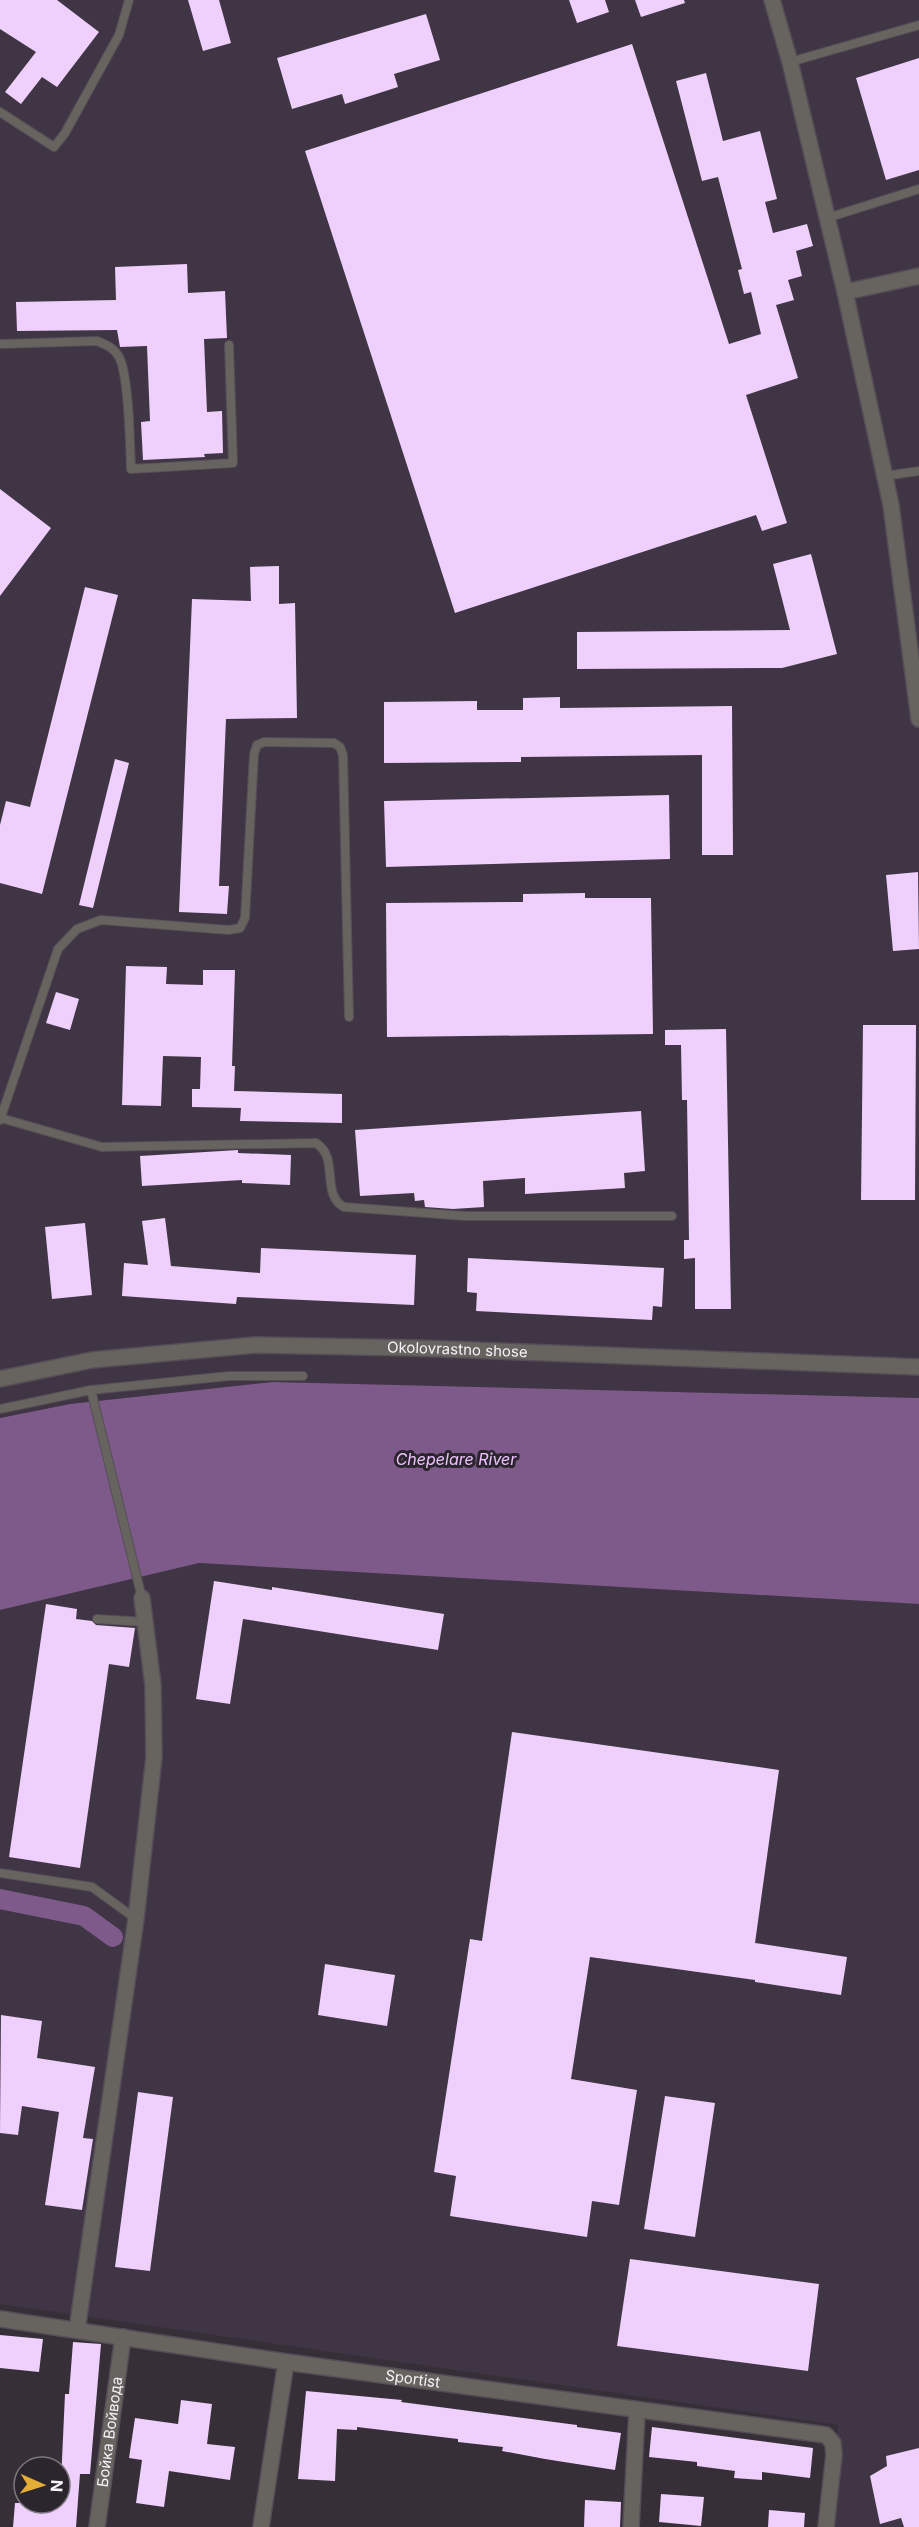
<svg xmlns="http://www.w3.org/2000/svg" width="919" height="2527" font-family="Inter,sans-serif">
<rect width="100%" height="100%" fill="#362f38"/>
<path fill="#403544" d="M0,0H919V1398L273,1382L70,1404L0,1418Z
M199,1563L919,1604V2527H830L838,2425L0,2304V1610Z"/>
<path fill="#7d5a8a" d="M273,1382L919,1398V1604L199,1563L0,1610V1418L70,1404Z"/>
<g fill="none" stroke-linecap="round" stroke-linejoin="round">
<path stroke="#7d5a8a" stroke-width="20" d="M0,1899L84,1916L113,1937"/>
</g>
<path fill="#efcffb" d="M0,0H57L99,32L57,87L42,77L21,104L5,92L36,52L0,29Z
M188,0H219L231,43L203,51Z
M569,0H605L609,12L577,23Z
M635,0H684L685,3L641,17Z
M426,14L440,60L394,74L398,87L345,104L342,94L292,109L277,58Z
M632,44L729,344L761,334L751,292L744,294L738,270L742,269L718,177L702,181L676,81L706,73L723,141L760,131L777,199L765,202L773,233L807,224L813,246L796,251L802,276L788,280L794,300L776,305L798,378L746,395L787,523L762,531L756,515L455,613L305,151Z
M919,58V170L886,180L856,78Z
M187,264L188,293L225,291L227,338L204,339L207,412L222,411L223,453L204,454L205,457L143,460L141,422L150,421L147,346L120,347L117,330L17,331L16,302L116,300L115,267Z
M0,489L51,528L0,596Z
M811,554L837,654L782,668L577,669V632L790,630L773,564Z
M279,566V604L295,603L297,718L226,719L219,886H229L227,914L179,912L192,599L251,601L250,567Z
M85,587L118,595L42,894L0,883V825L6,801L30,807Z
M560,697V708L732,706L733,855H702V755L521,757V762L384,763V702L477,701V710H523V698Z
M115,759L129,763L93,908L79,905Z
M669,795L670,859L386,867L384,801Z
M918,872L919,949L893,951L886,875Z
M585,893V898H651L653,1034L387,1037L386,903L523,902V894Z
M126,966L167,967L166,984L203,985V970H235L232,1066H235L234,1091L342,1094V1123L240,1121L241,1108L192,1107V1089H200L201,1057L163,1056L161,1106L122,1105Z
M56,992L79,999L70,1030L46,1023Z
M863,1025H916L915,1200H861Z
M726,1029L731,1309H695V1258L684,1259V1240H689L687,1100H682L681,1045H665V1030Z
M641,1111L645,1171L624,1173L625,1188L525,1194V1178L483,1181L484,1207L453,1209L425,1207L424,1200L415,1201L414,1193L360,1196L355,1130Z
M238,1150V1153L291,1155L290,1185L242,1183V1180L142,1186L140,1156Z
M165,1218L171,1266L260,1273L261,1248L416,1255L414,1305L237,1297L236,1304L122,1296L124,1263L148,1265L142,1221Z
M85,1223L92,1295L52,1299L45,1227Z
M468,1258L664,1268L662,1307L653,1306L652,1320L476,1311L477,1293L467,1292Z
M214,1581L272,1590V1587L444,1614L438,1650L243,1619L230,1704L196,1699Z
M46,1604L77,1609L76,1619L92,1621L96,1625L135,1628L129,1667L109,1664L80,1868L9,1857Z
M512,1732L779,1770L755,1943L847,1957L841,1995L755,1982V1980L590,1957L571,2079L637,2090L619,2205L592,2201L587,2237L450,2216L456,2176L434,2172L470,1939L482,1941Z
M325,1964L395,1975L387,2026L318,2015Z
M1,2015L42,2021L37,2058L95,2067L83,2138L93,2139L82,2210L45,2205L59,2112L22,2106L18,2135L0,2133Z
M138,2092L173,2097L150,2271L115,2267Z
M665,2096L715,2103L695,2237L644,2229Z
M630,2259L819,2284L808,2371L617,2346Z
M0,2335L43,2339L39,2372L0,2368Z
M73,2342L101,2344L90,2474H80L76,2527H13L15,2503H60L65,2394H69Z
M306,2391L402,2400L401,2402L577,2425V2427L621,2433L615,2470L545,2459L502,2451L503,2447L458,2442V2439L357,2427V2430L337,2429L335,2481L298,2479Z
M181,2400L212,2404L207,2444L235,2447L230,2480L169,2471L164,2507L136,2503L142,2460L129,2458L135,2418L178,2424Z
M652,2427L813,2448L810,2478L762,2472V2480L734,2478L735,2471L697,2466V2462L649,2457Z
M919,2448V2527H904L901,2518L880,2524L870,2476L887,2466L886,2456Z
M661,2494L704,2497L701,2526L659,2522Z
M585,2500L621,2502L620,2527H584Z
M769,2510L805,2513L804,2527H768Z"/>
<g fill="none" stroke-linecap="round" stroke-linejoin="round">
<g stroke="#554e57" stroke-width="10">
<path id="lane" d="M790,62L919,25
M0,112L54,147L65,133L119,35L129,0
M827,218L919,189
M0,344L97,341C107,345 114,348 119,357C129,375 130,445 131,469L233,463L229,345
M885,476L919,471
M1,1118L102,1147L316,1143C340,1158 320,1194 344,1207L466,1216H672
M0,1120L58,949L77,929L101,920L229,930L240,928L245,918L254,754L257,745L264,742L334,743L340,747L343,755L349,1017
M91,1390L142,1598
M0,1409L91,1390L229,1376H303
M97,1619L146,1622
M0,1873L92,1887L136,1919"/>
</g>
<g stroke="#554e57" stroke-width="18">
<g id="street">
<path d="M772,0L790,62L845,292L891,505L919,719"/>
<path d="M845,292L919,276"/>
<path id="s1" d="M0,1379L92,1360L255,1345L415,1348L919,1367"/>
<path id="s2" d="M0,2319L286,2362L826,2435L833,2443L834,2455L826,2527"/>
<path d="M77,2330L136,1919L154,1757L153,1685L142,1598"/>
<path id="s3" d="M97,2527L123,2337"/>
<path d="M261,2527L286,2362"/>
<path d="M631,2527L637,2411"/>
</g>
</g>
<use href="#lane" stroke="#67645f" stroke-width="8"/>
<use href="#street" stroke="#67645f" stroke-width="15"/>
</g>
<g text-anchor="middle" stroke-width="6" stroke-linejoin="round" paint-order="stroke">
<g font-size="15" fill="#f7f2f9" stroke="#2b252e">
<text dy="5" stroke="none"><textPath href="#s1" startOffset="460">Okolovrastno shose</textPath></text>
<text dy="5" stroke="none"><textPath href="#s2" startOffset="417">Sportist</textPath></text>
<text dy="5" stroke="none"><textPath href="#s3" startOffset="96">Бойка Войвода</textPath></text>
</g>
<g font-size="16" font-style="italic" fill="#edc2fd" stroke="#2b252e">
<text x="456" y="1465">Chepelare River</text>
</g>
</g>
<g transform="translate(42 2485) rotate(93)"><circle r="28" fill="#2b252e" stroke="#7d777f" stroke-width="1.5"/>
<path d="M0-4.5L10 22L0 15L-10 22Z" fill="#e4ad35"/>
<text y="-9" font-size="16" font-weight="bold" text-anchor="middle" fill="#f7f2f9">N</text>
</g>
</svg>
